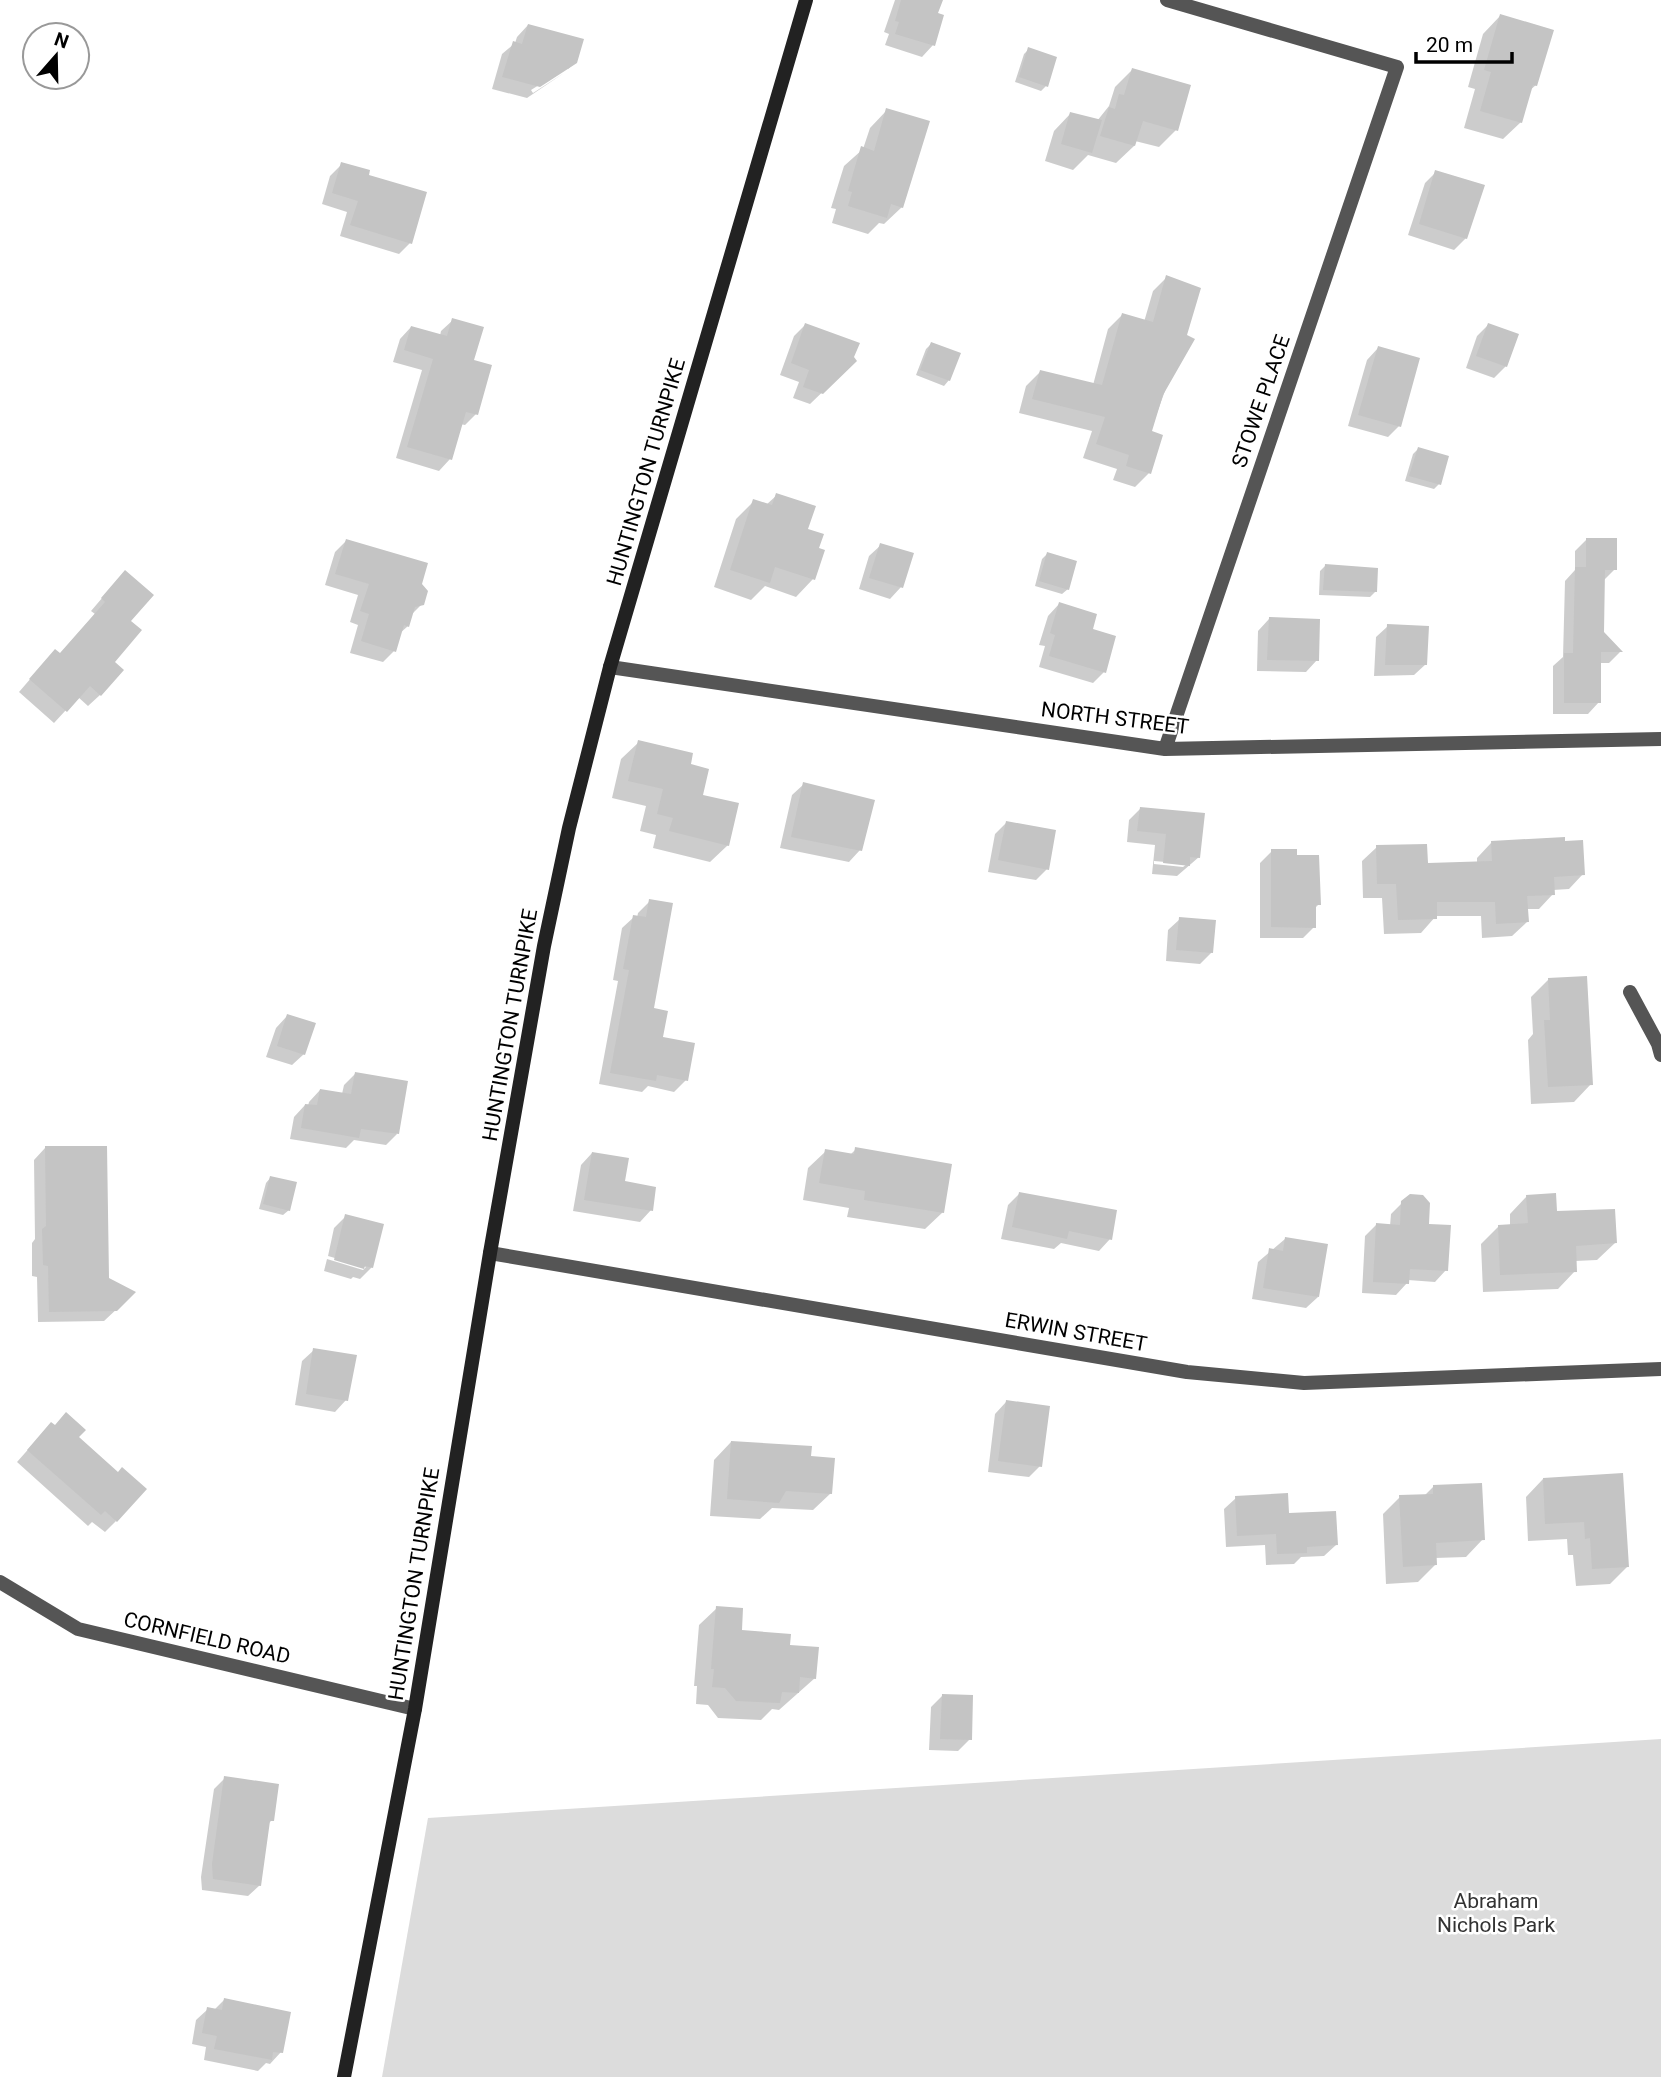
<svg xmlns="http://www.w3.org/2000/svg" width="1661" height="2077" font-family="Roboto,sans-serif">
<rect width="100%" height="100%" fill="#fff"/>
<path fill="#dcdcdc" d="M1661,1739V2077H382L428,1818Z"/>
<path fill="#0003" fill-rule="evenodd" d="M895,0H941L936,14L933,45L922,57L885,45L889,34L884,32Z
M1500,16L1536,85L1529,91L1521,122L1503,139L1464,128L1475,89L1468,87L1483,34Z
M528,25L576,62L568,69V67L531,90L533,93L564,73L527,98L492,89L502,54L515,43L517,37Z
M1029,49L1046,86L1041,91L1015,82L1024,54Z
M1132,70L1176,130L1159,147L1135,141L1134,146L1116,163L1088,155L1073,170L1045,161L1054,131L1071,113L1097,121L1109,106L1115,87Z
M887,110L902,207L884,224L879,223L868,234L832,223L836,209L831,208L844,166L863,149L870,128Z
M342,164L367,176L410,243L399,254L340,236L347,212L322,204L330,176Z
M1436,172L1466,238L1454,250L1408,235L1425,183Z
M1167,277L1185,336L1150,432L1161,436L1149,473L1135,487L1113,480L1117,469L1083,458L1092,431L1019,413L1026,386L1040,372L1093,385L1108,329L1122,315L1144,322L1153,291Z
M453,320L472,361L476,414L465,425L460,424L450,459L439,471L396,458L422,370L393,362L400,339L411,327L440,336L441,331Z
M805,325L855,361L810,404L793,398L799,382L780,375L794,336Z
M1488,325L1506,366L1494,378L1466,368L1477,336Z
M931,344L949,380L944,386L916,375L926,349Z
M1378,348L1399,426L1388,437L1348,426L1367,360Z
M1418,449L1439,484L1434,489L1405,481L1413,454Z
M777,495L806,530L817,549L813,579L796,597L765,586L751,600L714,587L736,519L754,501L766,505Z
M1587,539L1615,569L1603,581L1602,632L1620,652L1609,663H1599V702L1588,714H1553V666L1563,657L1565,581L1575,570V551Z
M346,541L420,584L422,604L411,615L408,626L399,634L394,651L383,662L350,653L358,625L350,622L358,595L325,585L335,552Z
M881,545L901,587L890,599L859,589L869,556Z
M1047,554L1068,589L1062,594L1035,586L1042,559Z
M1326,565L1376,591L1370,597L1319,595L1320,571Z
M114,584L129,621L100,695L88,706L78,697L54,723L19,692L44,663L59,655L95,614L91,611Z
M1059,604L1091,630L1104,672L1093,683L1039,667L1045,646L1039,645L1048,616Z
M1269,619L1317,660L1306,672L1257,671L1258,631Z
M1388,626L1426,664L1414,675L1374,676L1376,637Z
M639,742L689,765L701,796L728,845L710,862L653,848L656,835L640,831L646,806L612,798L621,759Z
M804,784L860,850L849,862L780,848L792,795Z
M1140,809L1199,857L1177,876L1152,874L1155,845L1127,842L1129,820ZM1154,861L1187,864L1183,867L1154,864Z
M1006,823L1047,869L1036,880L988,872L995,834Z
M1491,843L1583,874L1569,889L1553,890V894L1539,909H1526L1527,922L1512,936L1482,938L1481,916H1436L1421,933L1384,934L1382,898H1363L1362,861L1377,847L1426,865L1477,864V858Z
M1272,851L1295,857L1319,904L1314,909V927L1303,938H1260V863Z
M650,901L652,1009L661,1038L686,1080L674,1092L648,1086L642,1092L599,1084L618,981L613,980L622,928L634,917L637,918L638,913Z
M1180,919L1212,952L1200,964L1166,961L1168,930Z
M1549,979L1591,1084L1574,1102L1531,1104L1528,1040L1533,1034L1531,997Z
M287,1016L304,1054L292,1065L266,1057L276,1028Z
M355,1074L397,1134L386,1145L354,1140L346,1148L290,1139L294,1117L305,1105L308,1106L309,1102L320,1090L342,1094L344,1085Z
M45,1148L107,1279L134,1293L104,1321L38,1322L37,1277L32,1276V1243L35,1239L34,1160Z
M856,1149L943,1212L925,1229L847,1217L849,1208L803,1200L808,1168L826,1151L850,1155Z
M592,1153L651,1210L640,1222L573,1211L581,1165Z
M271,1177L289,1210L283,1215L259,1209L266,1183Z
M1019,1194L1110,1239L1099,1251L1061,1243L1054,1249L1001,1239L1008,1205Z
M1527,1196L1615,1243L1597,1260L1575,1261V1271L1558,1289L1483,1292L1481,1244L1499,1226H1510V1214Z
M1403,1202L1427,1225L1446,1270L1435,1282L1408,1280L1407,1283L1396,1295L1362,1293L1365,1236L1376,1225L1390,1226L1391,1214Z
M346,1216L372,1267L360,1279L353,1277L351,1279L324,1271L327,1259L363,1270L366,1267L328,1256L334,1228Z
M1285,1239L1318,1297L1306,1308L1252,1299L1258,1262Z
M314,1350L346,1400L335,1412L295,1405L302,1361Z
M1006,1402L1040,1466L1029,1477L988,1472L995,1414Z
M40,1436L77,1438L116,1521L105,1532L92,1522L88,1526L17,1462Z
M731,1442L809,1458L831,1493L813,1510L772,1508L760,1519L710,1516L714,1460Z
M1543,1479L1627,1567L1610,1584L1576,1586L1573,1555H1568L1567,1539L1528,1541L1526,1497Z
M1434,1486L1483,1539L1466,1557L1435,1558V1565L1418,1582L1386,1584L1383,1514L1400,1497L1424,1496Z
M1236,1498L1287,1515L1336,1545L1324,1556L1301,1557L1294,1564L1266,1565L1265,1545L1226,1547L1224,1509Z
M717,1608L740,1632L789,1647L815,1678L779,1710L772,1709L761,1720L718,1718L708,1705L696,1704L697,1686H694L699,1625Z
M943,1695L970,1739L958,1751L929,1750L931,1707Z
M225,1778L272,1820L268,1824L260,1885L248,1896L202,1890L201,1877L214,1789Z
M224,2000L281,2052L270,2064L266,2063L258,2071L204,2060L206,2047L192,2044L196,2020L208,2009L214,2010Z"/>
<path fill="#c4c4c4" d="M901,0H943L938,13L944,15L935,46L895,34L899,22L895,21Z
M1500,14L1554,30L1537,86L1533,85L1522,123L1480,111L1491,72L1484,70Z
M528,24L584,39L577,63L540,87L502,77L513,41L522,44Z
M1028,47L1057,57L1048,87L1019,77Z
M1132,68L1191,85L1178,131L1143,121L1135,146L1100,136L1109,107L1115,109L1119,94L1124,95Z
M886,108L930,121L903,208L891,204L887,218L848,206L852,192L848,191L861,146L874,151Z
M1070,112L1102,120L1092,153L1061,144Z
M341,162L370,170L369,175L427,192L412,244L350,225L358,201L332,193Z
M1435,170L1485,185L1467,239L1419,224Z
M1166,275L1201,288L1187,335L1195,339L1163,395L1152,431L1163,435L1151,474L1126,466L1129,455L1096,444L1105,417L1032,399L1040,370L1102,385L1122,313L1153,322Z
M452,318L484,327L474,360L492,365L478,415L466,412L452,460L407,447L433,359L404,350L411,326L447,336Z
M805,323L860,343L854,357L857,361L823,394L803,387L809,370L791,363Z
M1488,323L1519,334L1507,367L1476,356Z
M931,342L961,353L950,381L920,370Z
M1378,346L1420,358L1401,427L1358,415Z
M1418,447L1449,456L1441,485L1409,476Z
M776,493L816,506L808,529L824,534L819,548L825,550L815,580L775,567L770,583L730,570L753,499L772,505Z
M1586,538H1617V570H1605L1604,632L1623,652H1601V703H1564V653H1573L1575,567H1586Z
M346,539L428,563L422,584L428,591L424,605L415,607L409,627L404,625L396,652L361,641L369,614L360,611L369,584L335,574Z
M880,543L914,553L903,588L869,578Z
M1047,552L1077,561L1069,590L1039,581Z
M1325,564L1378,568L1377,592L1323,590Z
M125,570L154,595L131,621L142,630L115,662L124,670L101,696L90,686L67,712L29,679L55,649L60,653L105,602L101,598Z
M1059,602L1097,614L1093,629L1116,636L1106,673L1049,656L1055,635L1050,633Z
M1269,617L1320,619L1319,661L1267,660Z
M1387,624L1429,626L1427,665H1385Z
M638,740L693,753L691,764L709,769L703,795L739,803L729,846L669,831L673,818L657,814L663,789L628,781Z
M803,782L875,800L862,851L791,837Z
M1140,807L1205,813L1200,858L1190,857V866L1163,863L1166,834L1137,831Z
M1006,821L1056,830L1049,870L998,860Z
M1565,837V841L1583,840L1585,875L1554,877L1555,895L1527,896L1529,922L1496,924L1495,902H1437V919L1398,920L1396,884H1377L1376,845L1427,844L1428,863L1492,861L1491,841Z
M1271,849H1297V855H1319L1321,905H1316V928L1271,927Z
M649,899L673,903L654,1008L668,1011L663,1037L695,1043L688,1081L657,1075L656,1081L610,1073L629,970L623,969L633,915L646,917Z
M1179,917L1216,920L1213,953L1176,950Z
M1587,976L1593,1085L1548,1087L1544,1020H1550L1548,978Z
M287,1014L316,1023L305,1055L277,1046Z
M355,1072L408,1081L399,1134L361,1129L359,1138L301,1128L305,1104L317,1105L320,1089L351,1094Z
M45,1146H107L109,1278L136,1292L117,1311L49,1312L48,1266L43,1265L42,1229L46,1226Z
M855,1147L952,1164L944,1213L864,1200L865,1191L819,1183L825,1149L854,1154Z
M592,1152L629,1158L625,1181L656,1187L653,1211L584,1200Z
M270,1176L297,1182L290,1211L263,1204Z
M1019,1192L1117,1210L1112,1240L1069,1231L1067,1239L1012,1227Z
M1556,1193L1557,1211L1615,1209L1617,1243L1576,1246L1577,1272L1500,1275L1498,1225L1528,1223L1526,1195Z
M1410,1194L1423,1195L1430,1203L1429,1224L1451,1225L1448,1271L1410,1269L1409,1284L1373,1282L1376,1223L1400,1225L1401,1201Z
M345,1214L384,1224L373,1268L365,1266L364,1269L334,1260Z
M1285,1237L1328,1244L1319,1297L1263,1288L1269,1248L1283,1251Z
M313,1348L357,1355L348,1401L306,1394Z
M1006,1400L1050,1406L1042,1467L998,1461Z
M66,1412L86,1430L79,1437L118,1472L122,1467L147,1489L117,1522L105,1511L101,1515L27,1450L51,1422L55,1425Z
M731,1441L812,1446L811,1456L835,1458L832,1494L786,1491L779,1503L727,1499Z
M1623,1473L1629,1567L1592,1569L1590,1538L1585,1539L1584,1522L1545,1524L1543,1478Z
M1482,1483L1485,1540L1436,1543L1437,1565L1403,1567L1399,1495L1433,1494V1485Z
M1288,1493L1289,1513L1336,1511L1338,1545L1307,1547V1553L1277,1554L1276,1534L1237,1536L1235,1496Z
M716,1606L743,1608L742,1630L791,1634L790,1645L819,1647L816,1679L800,1677L799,1693L782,1692L780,1703L736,1701L725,1688L712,1687L714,1669H711Z
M942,1694L973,1695L972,1740L940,1739Z
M224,1776L279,1784L274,1821H270L261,1886L213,1879L212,1864Z
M224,1998L291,2012L283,2053L273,2052L272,2060L214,2049L217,2036L202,2033L207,2007L222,2010Z"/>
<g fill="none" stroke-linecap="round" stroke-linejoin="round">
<path stroke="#555" stroke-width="14" d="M610,667L1165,749L1661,739
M1165,749L1397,67L1167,0
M1630,992L1658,1044L1661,1055
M490,1253L1187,1372L1304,1383L1661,1369
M0,1582L78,1629L415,1709"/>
<path stroke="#222" stroke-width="14" d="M344,2077L415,1709L490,1253L544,946L569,828L610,667L806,0"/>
</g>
<g text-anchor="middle" stroke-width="5" stroke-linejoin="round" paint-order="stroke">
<g font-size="21" fill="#000" stroke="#fff">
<text transform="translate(1261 401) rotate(-71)" y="7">STOWE PLACE</text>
<text transform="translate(646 472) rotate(-74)" y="7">HUNTINGTON TURNPIKE</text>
<text transform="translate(1115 718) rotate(7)" y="7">NORTH STREET</text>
<text transform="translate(510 1025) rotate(-80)" y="7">HUNTINGTON TURNPIKE</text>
<text transform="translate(1076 1332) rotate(10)" y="7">ERWIN STREET</text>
<text transform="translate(414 1584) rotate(-81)" y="7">HUNTINGTON TURNPIKE</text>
<text transform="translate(207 1638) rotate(13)" y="7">CORNFIELD ROAD</text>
</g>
<g font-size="21" fill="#333" stroke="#fff">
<text x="1496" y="1908">Abraham<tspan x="1496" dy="24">Nichols Park</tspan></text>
</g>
</g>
<g transform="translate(56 56) rotate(20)"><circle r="33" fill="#ffffff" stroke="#999999" stroke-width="2"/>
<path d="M0-5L12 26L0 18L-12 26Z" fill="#000000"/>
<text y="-10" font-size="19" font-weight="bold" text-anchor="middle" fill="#000000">N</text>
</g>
<path d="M1416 52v10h96v-10" fill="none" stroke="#000000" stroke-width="3.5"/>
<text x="1426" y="52" font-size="21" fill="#000000" stroke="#ffffff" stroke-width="5" paint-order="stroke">20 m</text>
</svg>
